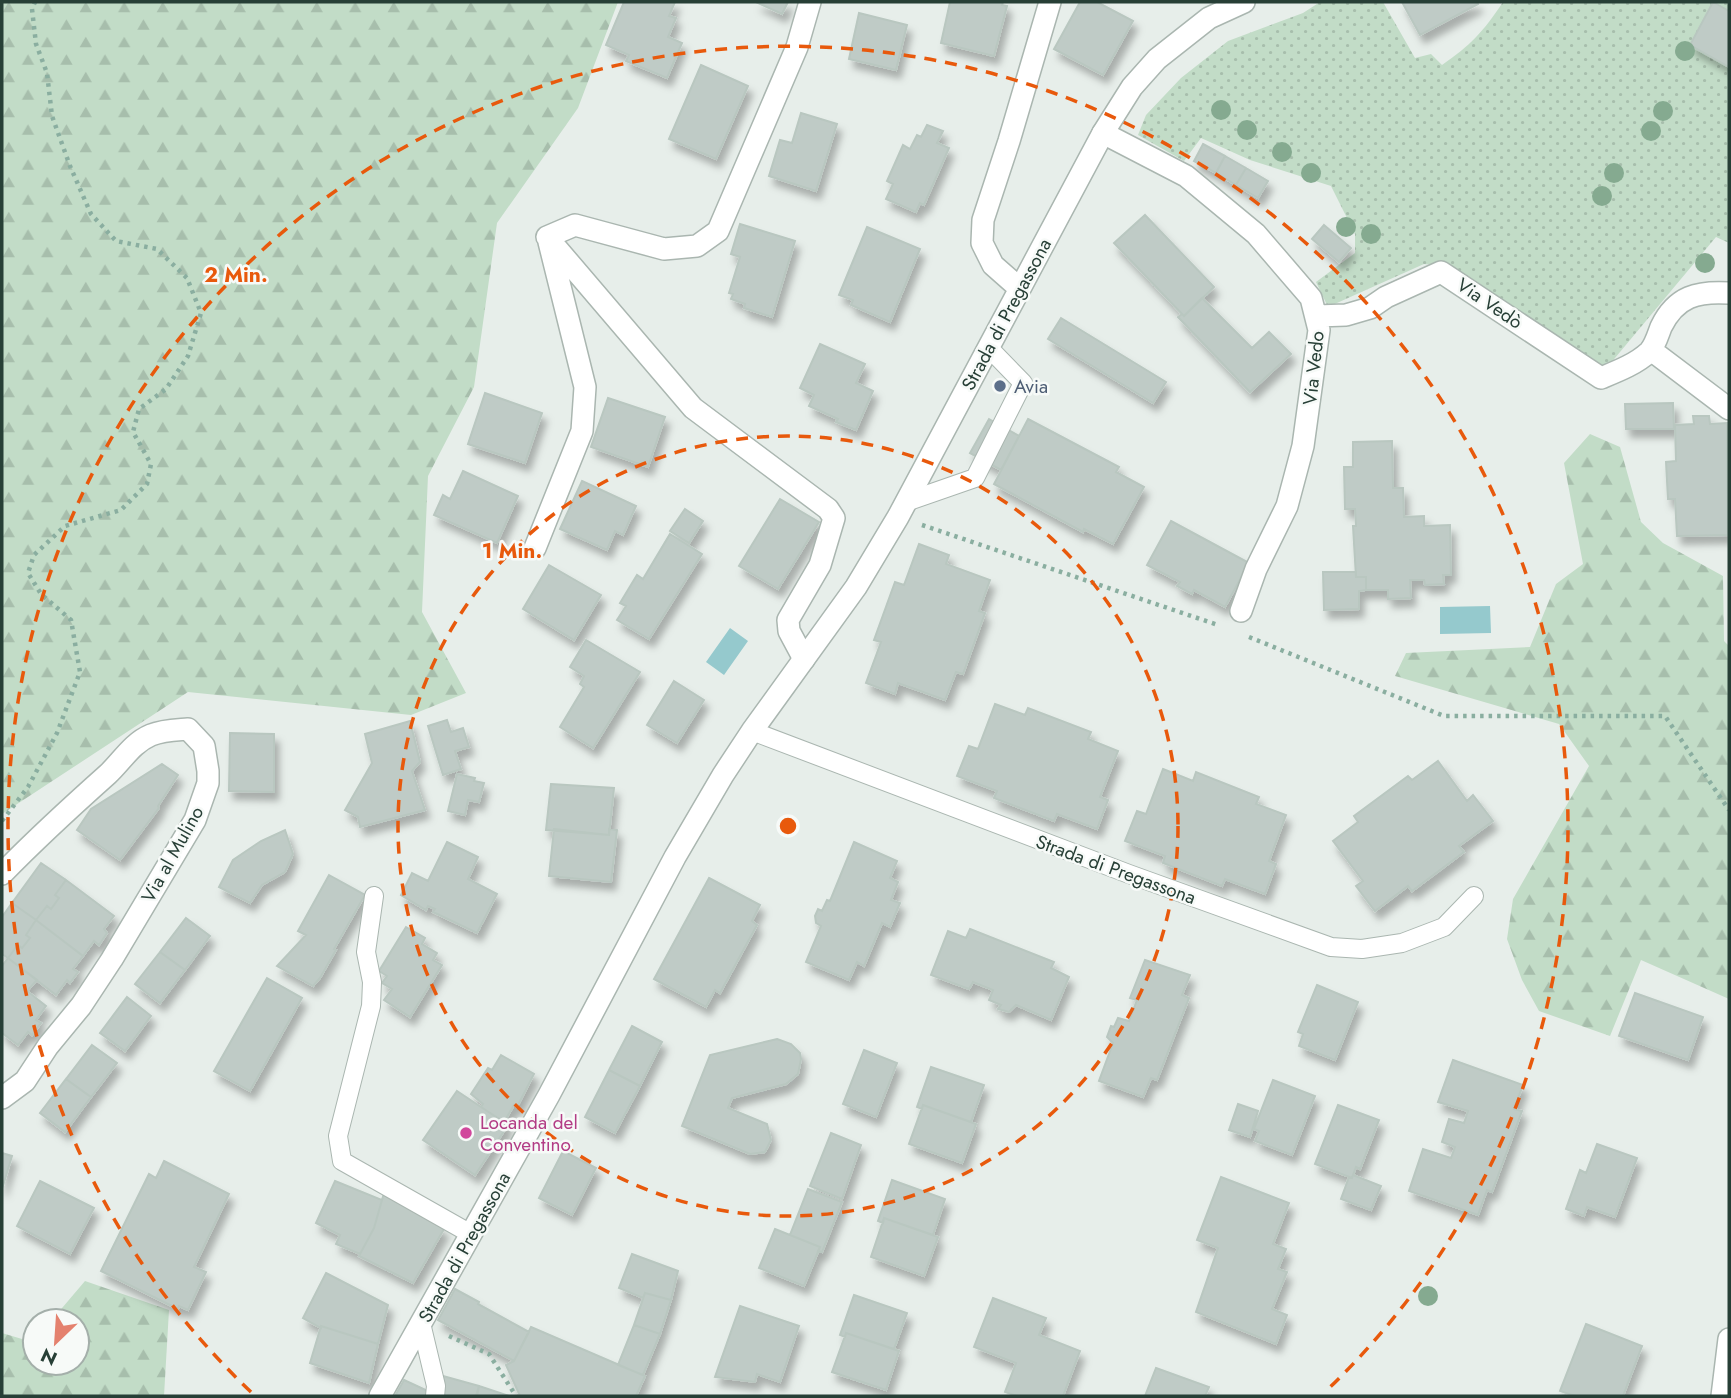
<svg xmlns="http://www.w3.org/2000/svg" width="1731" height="1398" font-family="Jost,sans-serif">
<defs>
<pattern id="grass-dots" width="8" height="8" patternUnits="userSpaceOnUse" patternTransform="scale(1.75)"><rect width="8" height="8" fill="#c2dcc7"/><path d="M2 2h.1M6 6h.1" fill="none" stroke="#a7beac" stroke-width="1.8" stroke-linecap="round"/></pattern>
<pattern id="forest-firs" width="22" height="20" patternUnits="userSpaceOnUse" patternTransform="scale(1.75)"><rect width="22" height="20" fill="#c2dcc7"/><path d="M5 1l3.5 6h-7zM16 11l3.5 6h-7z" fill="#a7beac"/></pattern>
<filter id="shadow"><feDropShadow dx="4.5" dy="8" stdDeviation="3.5" flood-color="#0004"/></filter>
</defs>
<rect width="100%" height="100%" fill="#e7eeea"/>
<path fill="url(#grass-dots)" d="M1320,2H1383L1415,58L1431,54L1442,65C1471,45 1483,32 1503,2H1729V243L1716,237L1605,370L1443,266L1424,264L1328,307L1316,282L1355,253V234L1331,186L1250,160L1201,138L1184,161L1138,135L1146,115L1181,78L1228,41L1303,13Z"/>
<path fill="url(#forest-firs)" d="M2,2H618L578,108L497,223L474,387L428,476L422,612L466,693L411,715L188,692L2,814Z
M1590,434L1620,447L1641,522L1663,543L1723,576L1724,641L1729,646V999L1641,960L1610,1036L1539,1011L1522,980L1507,939L1513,899L1589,766L1559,724L1395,676L1406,653L1530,647L1556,584L1583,564L1564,463Z
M85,1281L169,1310L164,1396H2V1333L32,1342L35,1339V1363H77V1321H51Z"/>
<path fill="#95c9cd" d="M1490,606L1491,633L1440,634V607Z
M730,628L748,641L724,675L706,662Z"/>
<path fill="#bfcbc6" stroke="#b9c7c0" stroke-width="2" filter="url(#shadow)" d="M624,2H675L669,16L676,18L668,37L682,43L667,78L626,61L629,55L606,45Z
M756,2H788L782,14Z
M950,2H1003L1002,5L1007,6L994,56L941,43Z
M1080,2H1097L1133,21L1103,75L1054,49Z
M1402,2H1477L1478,4L1420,35Z
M1713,2L1729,11V67L1690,45Z
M859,13L907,25L896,70L849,59Z
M701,65L748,86L716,159L669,139Z
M801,113L837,124L816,191L769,176L780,140L792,143Z
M927,125L943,131L937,143L949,148L924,205L920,203L916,212L886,199L893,184L887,181L903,145L910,149L917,135L921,137Z
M1203,144L1225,156L1216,173L1194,161Z
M1225,156L1246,168L1236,185L1216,173Z
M1246,168L1268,181L1258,198L1236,185Z
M1145,215L1214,287L1184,316L1114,243Z
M740,224L795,241L772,317L744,308L745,304L731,299L733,294L729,293L740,257L731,254Z
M1324,225L1351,248L1339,262L1312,239Z
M867,227L920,249L890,322L851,305L853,300L839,295Z
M1202,298L1252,348L1269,332L1291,354L1250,392L1178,317L1182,314L1184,316Z
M1061,318L1166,382L1153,403L1048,339Z
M820,344L865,364L856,383L873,391L856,430L836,422L838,419L809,406L814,395L800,388Z
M485,393L542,413L525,463L468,444Z
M608,398L665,417L648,467L591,447Z
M1673,403L1674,429H1626L1625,404Z
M1693,416H1709L1710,424L1727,423L1728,535L1677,536L1675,499H1668L1666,462L1676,461L1675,425L1694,424Z
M989,419L1019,436L1001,470L970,453Z
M1028,419L1119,467L1116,472L1144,487L1113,544L1084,529L1083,532L994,484Z
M1392,441L1393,488H1403L1404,517L1424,516V526L1450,525L1451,575H1443L1444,584L1425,585L1424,580H1410L1411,598L1388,599V590H1366V577H1356L1353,526H1356L1355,509H1345L1344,467H1353V442Z
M463,471L518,496L497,543L434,515L443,495L450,499Z
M582,481L636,506L623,535L615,531L607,550L560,529Z
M780,499L819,522L778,589L739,566Z
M685,509L703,521L689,543L670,531Z
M1171,521L1249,563L1225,607L1194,590L1192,594L1177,586L1180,582L1147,565Z
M670,534L702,554L649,639L617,620L626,606L620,603L637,575L643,579Z
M919,544L949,555L946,564L990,580L979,611L985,613L963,674L956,672L945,700L898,683L895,694L866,683L881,642L874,640L895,582L904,585Z
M549,565L601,595L574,640L523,609Z
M1323,572H1356V577H1366V590L1359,591V609L1324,610Z
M586,640L640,672L593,748L560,727L584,687L580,684L584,676L570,667Z
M674,681L704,700L677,743L647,725Z
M995,704L1025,715L1028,708L1091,732L1088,739L1118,751L1100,797L1108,800L1097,829L1057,814L1054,821L994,798L997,791L957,776L969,746L978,749Z
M447,720L451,732L463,728L469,747L455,751L461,769L443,775L428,726Z
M410,721L420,762L412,771L425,810L360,827L358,817L345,810L372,763L365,734Z
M230,733L274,734V792L229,791Z
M1438,761L1467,801L1473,795L1493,821L1459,846L1464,852L1412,891L1408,886L1375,911L1356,886L1363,881L1333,841L1358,822L1354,816L1408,776L1412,780Z
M162,764L178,775L158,806L159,808L120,860L77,830L91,809Z
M1163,769L1193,781L1196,772L1259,797L1256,804L1286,815L1269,861L1276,864L1265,894L1225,879L1222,886L1163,863L1165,856L1125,841L1137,811L1146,814Z
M457,774L475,778L474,781L484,783L479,802L468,800L465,815L448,811Z
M551,784L614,788L609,835L546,830Z
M554,829L609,835V829L617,830L611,882L549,876Z
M285,830L293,854L285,872L262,885L250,903L219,887L233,860L261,841Z
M447,842L478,857L468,879L497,894L477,933L433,912L435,909L428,906L426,910L401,895L412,873L428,881Z
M854,842L897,861L890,878L898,882L891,900L900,903L890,927L882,923L864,966L857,962L849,980L806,962L821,926L816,923L815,916L818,909L822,911L827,900L830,901Z
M41,863L66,880L55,895L59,898L51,909L47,906L36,920L12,903Z
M329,875L365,895L334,949L336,950L320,978L313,986L277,966L306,935L298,931Z
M709,878L760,905L752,921L757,925L720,993L715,990L706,1007L654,979Z
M66,880L114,916L104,929L107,933L99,945L94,941L83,956L36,920L47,906L51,909L59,898L55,895Z
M12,903L36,920L26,935L30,938L22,948L18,945L8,958L2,954V917Z
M186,918L210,936L185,970L160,952Z
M36,920L83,956L73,969L78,972L70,983L67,980L56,995L8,958L18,945L22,948L30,938L26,935Z
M406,927L425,938L422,944L437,953L433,960L442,965L410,1017L384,1000L392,989L382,983L387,976L379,971Z
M970,929L1054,962L1051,968L1069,977L1051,1020L1016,1005L1009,1012L998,1009L1001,1005L989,1000L993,990L973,982L969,989L931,975L948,931L966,938Z
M160,952L185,970L160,1003L135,984Z
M8,958L37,980L27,991L46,1006L36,1020L41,1023L32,1035L28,1032L18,1045L2,1033V966Z
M1145,960L1190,975L1182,995L1189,998L1157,1080L1151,1078L1143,1097L1099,1081L1113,1043L1107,1037L1111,1026L1114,1027L1118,1018L1129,1021L1137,1000L1130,998Z
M267,978L302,998L250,1091L214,1071Z
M1317,985L1358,1002L1335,1060L1299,1046L1303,1034L1298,1032Z
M1635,993L1703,1017L1688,1060L1619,1036Z
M127,997L151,1016L125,1051L100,1033Z
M632,1026L662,1042L640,1086L609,1070Z
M777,1039L791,1044L800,1053L801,1059L798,1074L786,1084L732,1098L728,1108L767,1124L771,1140L765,1152L750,1154L682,1126L710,1055Z
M92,1045L117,1063L91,1097L66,1079Z
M864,1050L897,1063L876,1117L843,1104Z
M501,1055L534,1074L517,1107L514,1105L504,1122L481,1107L483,1104L471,1094L488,1068L492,1070Z
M1453,1060L1523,1085L1514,1109L1522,1111L1492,1192L1487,1190L1478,1215L1409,1191L1423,1149L1451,1158L1455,1147L1442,1142L1449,1119L1464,1123L1468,1111L1438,1102Z
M931,1067L984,1085L971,1122L923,1105L922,1109L917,1107Z
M609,1070L640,1086L615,1133L585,1117Z
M66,1079L91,1097L65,1132L40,1113Z
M1273,1080L1315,1096L1292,1155L1255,1141L1259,1131L1254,1129Z
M457,1091L508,1125L475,1175L423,1140Z
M1238,1104L1258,1111L1250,1137L1229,1130Z
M923,1105L976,1124L962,1163L909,1144Z
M1338,1105L1379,1120L1360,1169L1356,1167L1352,1178L1315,1164Z
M831,1133L861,1145L842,1199L810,1186Z
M1597,1144L1637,1158L1615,1217L1587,1207L1584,1216L1566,1209L1580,1170L1586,1173Z
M563,1151L596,1168L572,1215L539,1198Z
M2,1153L12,1156L2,1189Z
M164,1161L229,1194L194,1267L206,1272L188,1310L179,1306L178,1309L101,1271L149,1174L156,1178Z
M1353,1175L1381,1186L1371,1210L1341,1199L1349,1177L1352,1178Z
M1221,1177L1289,1203L1273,1244L1286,1249L1278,1269L1287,1272L1272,1309L1287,1315L1276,1344L1196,1312L1218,1248L1197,1240Z
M892,1180L945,1199L933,1235L884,1218L883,1223L878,1221Z
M40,1181L94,1208L70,1254L17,1226Z
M335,1181L382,1200L374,1228L360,1254L336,1244L340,1235L316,1223Z
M808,1189L842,1202L822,1252L818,1251L820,1247L790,1235Z
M384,1193L444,1229L413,1283L359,1256L374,1228Z
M884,1218L938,1237L924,1276L871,1257Z
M775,1229L820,1247L804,1286L759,1268Z
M632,1254L678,1271L671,1300L645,1293L643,1298L619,1288Z
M326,1273L388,1305L378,1344L321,1326V1328L303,1318Z
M455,1289L479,1302L478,1304L529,1332L514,1361L438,1320Z
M645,1293L671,1300L660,1334L634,1325Z
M854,1295L907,1313L894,1349L846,1333L845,1337L840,1335Z
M993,1298L1046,1318L1039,1335L1080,1351L1063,1396H1017L1005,1392L1016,1363L974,1347Z
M740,1306L799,1326L780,1382L757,1374L755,1382L715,1377Z
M1586,1324L1642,1346L1623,1396H1575L1560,1391Z
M634,1325L660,1334L643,1375L618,1365Z
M321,1326L378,1344L369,1383L310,1363Z
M531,1327L645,1376L636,1396H520L506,1365L514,1361Z
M846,1333L899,1351L886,1390L832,1372Z
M1156,1368L1209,1387L1205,1396H1145Z
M443,1376L479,1386L476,1396H438Z
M404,1380L432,1393L430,1396H395Z
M479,1386L509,1396H477Z"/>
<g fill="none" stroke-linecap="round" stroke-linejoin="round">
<g stroke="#aab6b0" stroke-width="20">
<path id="service" d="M906,502L975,478L1023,383L988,347
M752,731L1129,874L1331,947L1362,949L1402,943L1444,927L1474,896
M374,896L366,952L372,982L371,1006L338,1136L342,1161L471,1234
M421,1323L436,1386L435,1396"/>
</g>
<g stroke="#aab6b0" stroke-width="24">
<path id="minor" d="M1103,133L1186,176L1256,234L1311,298L1319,330L1303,446L1287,506L1256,569L1241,611
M1317,316L1346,315L1370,308L1386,297L1441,272L1601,378C1618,371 1636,364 1649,352C1655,346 1658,335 1661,327C1676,296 1698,291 1729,293
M1651,350L1729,409
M535,548L582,431L585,387L549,242
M804,659L789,631L788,620L820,565L834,518L828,509L693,408L547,237L575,225L664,249L697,246L718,231L797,47L810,2
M2,874C36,839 71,807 108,774C122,761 132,743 151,735C163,730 176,730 188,729L204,746L208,771V783L195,820L112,959L81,1006L48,1046L25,1081L2,1098
M1722,1396L1729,1339"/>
</g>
<g stroke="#aab6b0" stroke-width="24">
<path id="tertiary" d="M1019,288L993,265L982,243L983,220L1009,141L1050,2
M380,1396L549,1095L675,857L723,775L752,731L856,587L898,517L1103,133L1132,87L1157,59L1209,18L1244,2"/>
</g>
<path stroke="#8aaea0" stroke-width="4.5" stroke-dasharray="3.5 5" stroke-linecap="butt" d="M922,525L1218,625
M1249,637L1444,716H1665L1729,810
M2,821L28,787L57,733L80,672L71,620L41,594L28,573L34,555L65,526L121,510L147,484L151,464L133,432L139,409L166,389L188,356L201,313L187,278L157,249L116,241L91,214L70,166L52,116L47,73L36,44L32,9L35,2
M449,1336L489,1354L516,1396"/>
<use href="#service" stroke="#fff" stroke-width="18"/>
<use href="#minor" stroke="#fff" stroke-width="21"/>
<use href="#tertiary" stroke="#fff" stroke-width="21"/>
</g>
<g fill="#85aa90">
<circle cx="1685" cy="51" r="10"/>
<circle cx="1221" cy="110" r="10"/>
<circle cx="1663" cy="111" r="10"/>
<circle cx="1247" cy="130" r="10"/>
<circle cx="1651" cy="131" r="10"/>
<circle cx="1282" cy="152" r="10"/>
<circle cx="1311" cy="173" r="10"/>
<circle cx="1614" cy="173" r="10"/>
<circle cx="1602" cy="196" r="10"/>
<circle cx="1346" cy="227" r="10"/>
<circle cx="1371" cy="234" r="10"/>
<circle cx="1705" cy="263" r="10"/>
<circle cx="1428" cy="1296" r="10"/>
</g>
<g fill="none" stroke="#e8590c" stroke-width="3.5" stroke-dasharray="12 9">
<circle cx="788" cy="826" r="390"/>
<path d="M251 1392A780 780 0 1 1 1325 1392"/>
</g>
<circle fill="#5c6f8a" stroke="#f7faf8" stroke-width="2.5" cx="1000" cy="386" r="7"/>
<circle fill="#d1479c" stroke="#f7faf8" stroke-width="2.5" cx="466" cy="1133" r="7"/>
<g text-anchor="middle" stroke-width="5" stroke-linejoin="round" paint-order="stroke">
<g font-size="19" fill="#273f36" stroke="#f7faf8">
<text transform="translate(1490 303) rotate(34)" y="7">Via Vedò</text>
<text transform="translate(1006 314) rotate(-62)" y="7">Strada di Pregassona</text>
<text transform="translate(1313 368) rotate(-84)" y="7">Via Vedo</text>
<text transform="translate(172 854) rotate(-61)" y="7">Via al Mulino</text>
<text transform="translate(1116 869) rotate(20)" y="7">Strada di Pregassona</text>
<text transform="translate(464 1247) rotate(-61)" y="7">Strada di Pregassona</text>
</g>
<g font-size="19" fill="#4e5e75" stroke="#f7faf8" text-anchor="start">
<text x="1014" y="393">Avia</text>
</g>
<g font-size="19" fill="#b23c85" stroke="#f7faf8" text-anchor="start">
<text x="480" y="1129">Locanda del<tspan x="480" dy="22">Conventino</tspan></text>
</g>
</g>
<circle cx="788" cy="826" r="10" fill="#e8590c" stroke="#f7faf8" stroke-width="3.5"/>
<g font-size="21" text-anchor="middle" font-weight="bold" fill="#e8590c" stroke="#f7faf8" stroke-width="5" stroke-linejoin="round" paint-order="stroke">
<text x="236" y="282">2 Min.</text>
<text x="512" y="558">1 Min.</text>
</g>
<rect width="1731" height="1398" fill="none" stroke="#273f36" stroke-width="7"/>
<g transform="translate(56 1342) rotate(205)"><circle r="33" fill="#f7faf8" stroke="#a4afaa" stroke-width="2"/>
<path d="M0-5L12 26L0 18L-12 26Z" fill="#e4816e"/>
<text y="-10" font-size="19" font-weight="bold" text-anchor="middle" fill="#273f36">N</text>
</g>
</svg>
